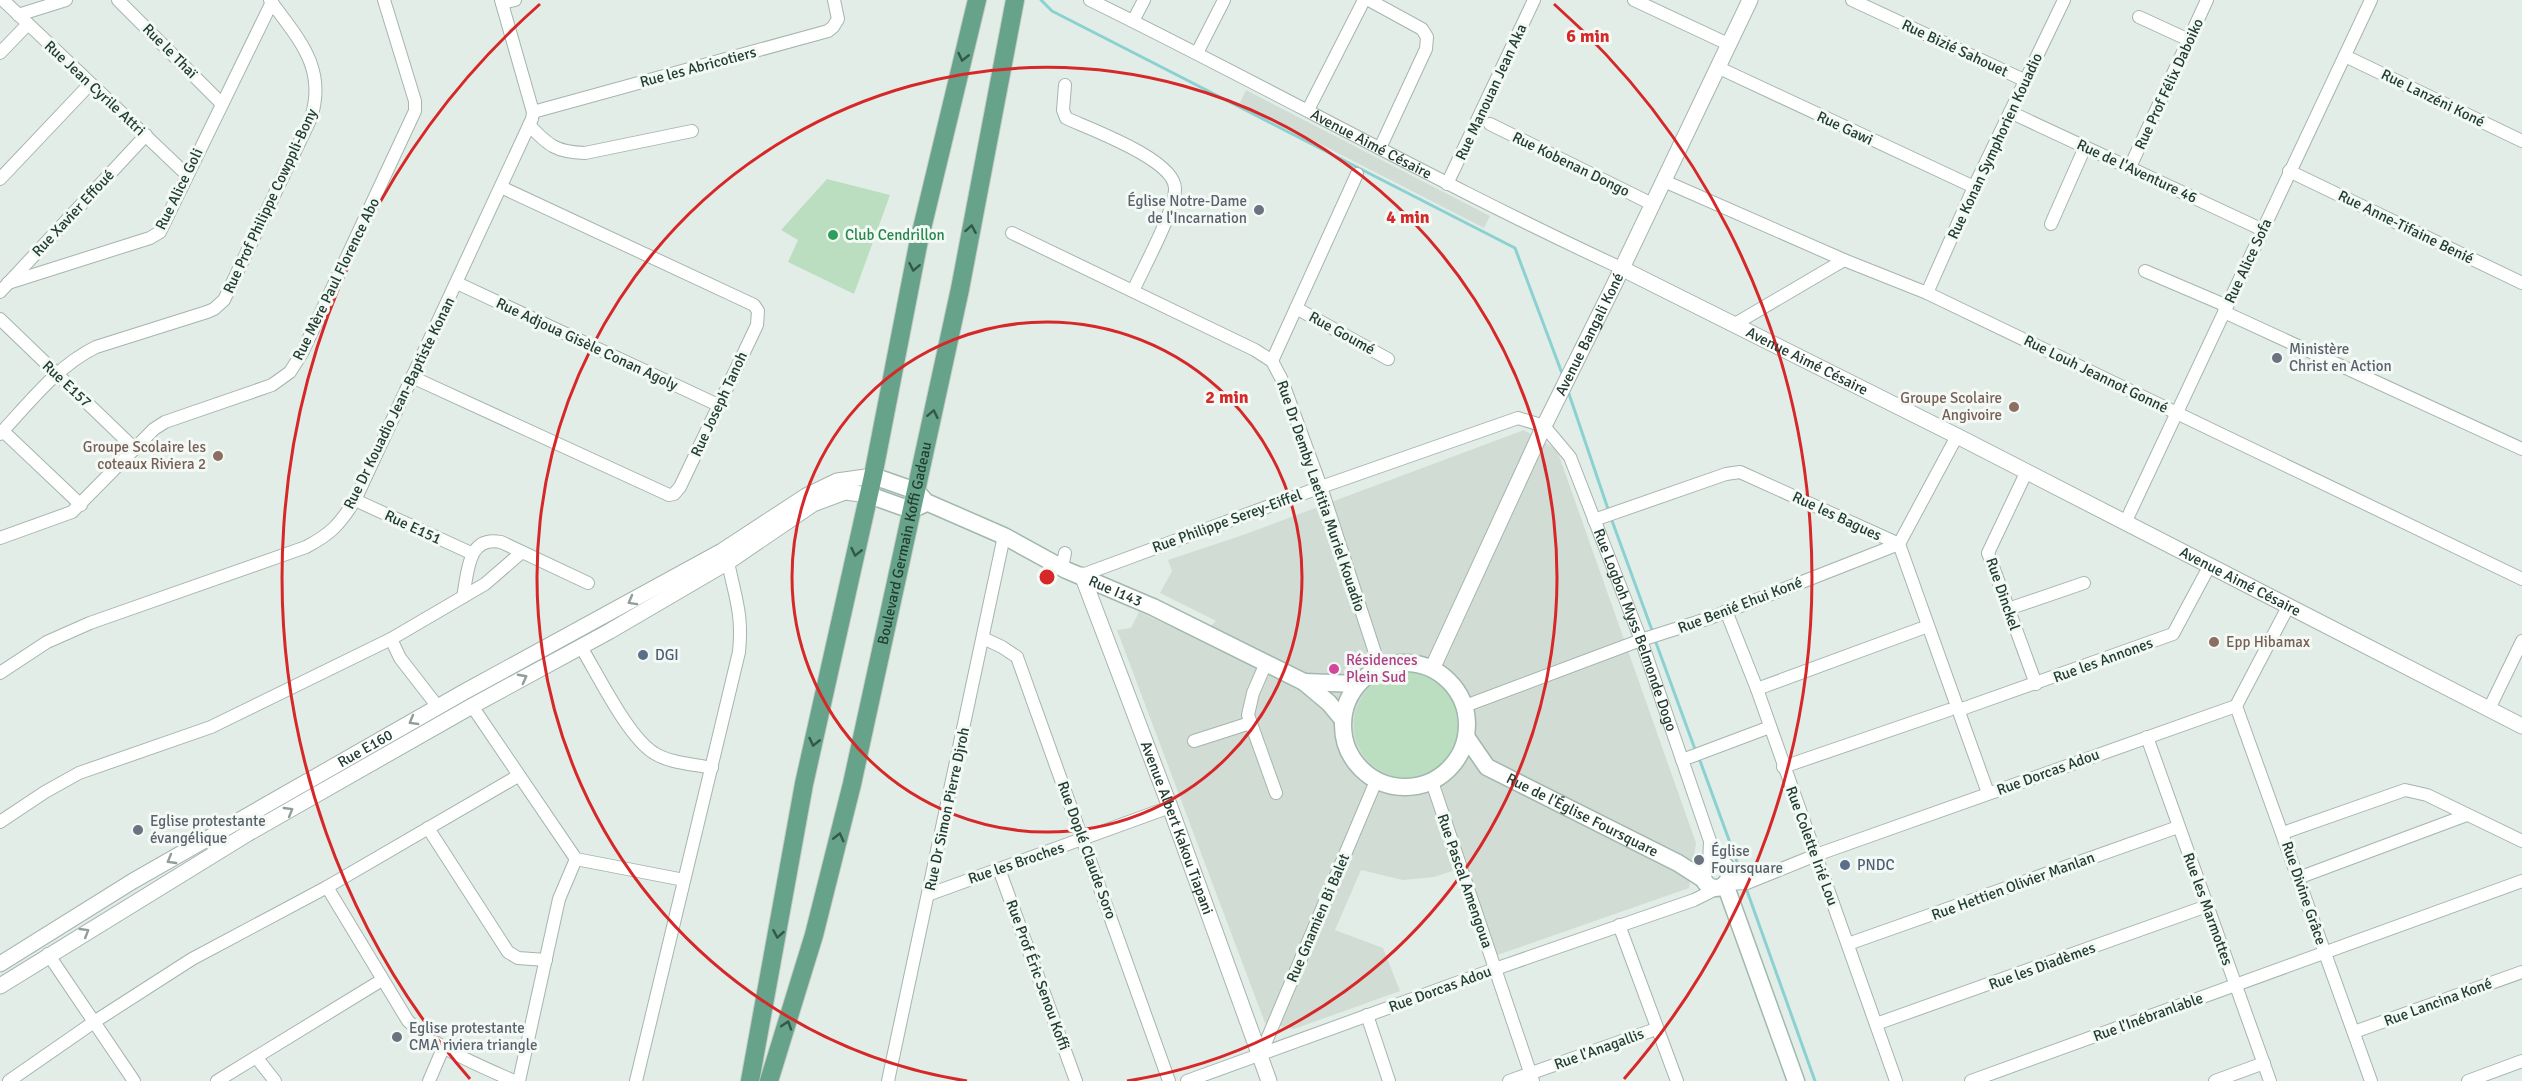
<svg xmlns="http://www.w3.org/2000/svg" width="2522" height="1081" font-family="Signika,sans-serif">
<rect width="100%" height="100%" fill="#e3ede7"/>
<path fill="#d1dcd5" d="M1246,90L1490,216L1484,228L1240,103Z
M1524,430L1557,450L1696,843L1689,888L1486,959L1455,870L1434,877L1403,880L1361,870L1335,930L1383,948L1400,991L1294,1029L1265,1023L1117,630L1131,628L1139,612L1197,638L1216,621L1160,593L1172,571L1168,560L1243,535Z"/>
<path fill="#bcdec0" d="M827,179L890,195L854,294L788,262L798,240L781,230Z
M1354 725a53 53 0 1 1 106 0a53 53 0 1 1-106 0Z"/>
<g fill="none" stroke-linecap="round" stroke-linejoin="round">
<path stroke="#8bd1d1" stroke-width="3" d="M1041,0L1052,11L1515,248L1563,376
M1568,391L1609,512
M1611,518L1653,633
M1655,640L1696,752
M1699,758L1740,870
M1746,888L1815,1081"/>
<g stroke="#a5b5ad" stroke-width="14">
<g id="minor">
<path d="M3,0L187,175"/>
<path d="M118,0L221,103"/>
<path id="s1" d="M1090,0C1268,87 1441,185 1621,268"/>
<path d="M1369,0L1422,29L1427,37L1426,49L1380,148"/>
<path d="M1634,0L1728,44"/>
<path d="M1852,0L2024,80"/>
<path d="M502,3L515,0"/>
<path d="M18,15L66,0"/>
<path d="M2139,17L2189,40"/>
<path d="M1133,21L1144,0"/>
<path d="M0,53L28,24"/>
<path d="M1197,53L1224,0"/>
<path d="M2345,56L2522,141"/>
<path d="M1717,67L1974,187"/>
<path d="M1065,85L1063,110L1066,118C1090,129 1176,160 1175,189C1175,210 1143,269 1133,291"/>
<path d="M1308,110L1364,0"/>
<path d="M533,112L828,31L833,27L838,19L834,0"/>
<path d="M2010,112L2263,230"/>
<path d="M1490,124L1652,204"/>
<path d="M529,125C549,146 556,152 585,153L692,131"/>
<path d="M2130,167L2207,0"/>
<path d="M2289,171L2522,283"/>
<path d="M0,179L90,84"/>
<path d="M1664,181L1844,260L1927,293L2522,579"/>
<path d="M1447,184L1534,0"/>
<path d="M2051,224L2085,147"/>
<path d="M1012,233L1255,350L1272,361L1281,378L1321,487L1380,668"/>
<path d="M2145,271L2227,306"/>
<path d="M8,283L150,238L160,232L272,2"/>
<path d="M457,283L718,405"/>
<path d="M0,292L146,135"/>
<path d="M1927,293L1974,187L2064,0"/>
<path d="M1296,308L1388,359"/>
<path d="M2224,312L2522,449"/>
<path d="M0,319L135,449"/>
<path d="M1735,324L1844,260"/>
<path d="M1272,361L1357,174"/>
<path d="M412,377L669,495L674,494L680,487L757,325L758,311L754,305L501,187"/>
<path d="M3,431L81,505"/>
<path d="M0,434C29,403 57,366 96,347L207,312L214,309L224,300L311,118C327,67 298,39 270,0"/>
<path d="M2026,473L1988,553L2036,684"/>
<path d="M355,500L471,553"/>
<path d="M1594,520L1726,474L1740,472L1899,544L1988,793"/>
<path d="M2125,523L2371,0"/>
<path d="M0,538L72,512L154,429L165,422L272,385L290,372L302,353L415,111V101L384,0"/>
<path d="M1062,567L1065,553"/>
<path id="s2" d="M1082,575L1321,487L1518,418L1544,426L1570,457L1641,640L1710,841L1723,864"/>
<path d="M463,597C468,573 467,535 501,542L588,583"/>
<path d="M2008,609L2084,583"/>
<path d="M1726,611L1757,689L1896,1081"/>
<path d="M983,638L1002,647L1017,657L1169,1081"/>
<path d="M391,639L400,658L438,707"/>
<path d="M581,647C598,675 628,737 654,753C669,763 694,764 712,768"/>
<path d="M1266,663L1253,693L1248,715L1276,793"/>
<path d="M0,673L47,642L90,623L306,547C331,534 340,524 355,500L532,119L533,112L501,0"/>
<path d="M1757,689L1928,626"/>
<path d="M472,706L576,859L684,880"/>
<path d="M1465,706L1641,640L1710,618L1899,544L1957,436"/>
<path d="M2236,706L2371,1081"/>
<path d="M2489,709L2522,641"/>
<path d="M1959,710L2173,634L2210,565"/>
<path d="M2147,737L2270,1081"/>
<path d="M1194,741L1250,723"/>
<path d="M1682,760L1770,727"/>
<path d="M1783,767L1949,710"/>
<path d="M1432,782L1533,1081"/>
<path d="M0,822L45,792L79,773L211,727L391,639L485,584L522,552"/>
<path d="M428,828L508,952L518,958L546,960"/>
<path d="M2283,833L2405,790L2427,795L2522,841"/>
<path d="M1709,863L1710,842"/>
<path d="M999,869L1076,1081"/>
<path d="M1728,871L1754,879"/>
<path d="M2298,878L2467,815"/>
<path d="M1725,884L1747,883L1816,855L2236,706L2289,605"/>
<path d="M327,887L408,1021C436,1048 478,1065 514,1081"/>
<path d="M930,894L1170,807"/>
<path d="M1619,925L1677,1081"/>
<path d="M1848,944L2178,827"/>
<path d="M48,954L134,1081"/>
<path d="M1367,1015L1389,1081"/>
<path d="M1876,1024L2207,906"/>
<path d="M2354,1032L2522,972"/>
<path d="M1260,1056L1376,781"/>
<path d="M256,1057L275,1081"/>
<path d="M9,1081L94,1022L192,959L327,887L518,776"/>
<path d="M217,1081L382,980"/>
<path d="M429,1081L444,1046"/>
<path d="M519,1081L559,899L576,859"/>
<path d="M636,1081L739,652C743,614 735,597 728,562"/>
<path d="M888,1081L1004,536"/>
<path d="M1187,1081L1495,969L1694,900L1718,888"/>
<path d="M1509,1081L1656,1029"/>
<path d="M1971,1081L2522,881"/>
<path d="M2215,1081L2264,1063"/>
<path d="M2468,1081L2522,1061"/>
</g>
</g>
<g stroke="#a5b5ad" stroke-width="17">
<g id="tertiary">
<path id="s3" d="M1621,268L1957,436L2522,726"/>
<path id="s4" d="M1082,575L1170,807L1269,1081"/>
<path id="s5" d="M1432,669L1544,426L1613,287L1750,0"/>
<path id="s6" d="M0,964L133,881L464,692L722,551L806,496L837,481L873,476"/>
<path d="M0,986L247,834L472,706L610,631L728,562L813,504L845,492L869,495"/>
</g>
</g>
<g stroke="#a1b8ad" stroke-width="19">
<g id="secondary">
<path id="s7" d="M873,476L916,491L926,502L1004,536L1066,570L1153,607L1304,682L1329,703L1343,720"/>
<path d="M869,495L911,510L924,504"/>
<circle cx="1405" cy="725" r="62"/>
<path d="M1304,682L1358,684"/>
<path id="s8" d="M1467,738L1487,767L1678,863L1703,879"/>
<circle cx="1716" cy="875" r="13"/>
<path d="M1725,884L1796,1081"/>
</g>
</g>
<g stroke="#c1c9c6" stroke-width="20">
<g id="primary">
<path d="M750,1081L804,784L873,476L918,245L977,0"/>
<path id="s9" d="M769,1081L814,935L852,784L960,289L1015,0"/>
</g>
</g>
<use href="#minor" stroke="#fff" stroke-width="12"/>
<use href="#tertiary" stroke="#fff" stroke-width="15"/>
<use href="#secondary" stroke="#fff" stroke-width="16"/>
<use href="#primary" stroke="#67a28a" stroke-width="18"/>
</g>
<defs><path id="oneway-chevron" d="M-2-3.5L2.5 0L-2 3.5" fill="none" stroke-width="1.6" stroke-linecap="round" stroke-linejoin="round" transform="scale(1.5)"/></defs>
<g stroke="#335748">
<use href="#oneway-chevron" transform="translate(963 57) rotate(103)"/>
<use href="#oneway-chevron" transform="translate(971 229) rotate(-80)"/>
<use href="#oneway-chevron" transform="translate(914 267) rotate(101)"/>
<use href="#oneway-chevron" transform="translate(933 414) rotate(-78)"/>
<use href="#oneway-chevron" transform="translate(856 552) rotate(103)"/>
<use href="#oneway-chevron" transform="translate(814 742) rotate(103)"/>
<use href="#oneway-chevron" transform="translate(839 837) rotate(-76)"/>
<use href="#oneway-chevron" transform="translate(778 934) rotate(100)"/>
<use href="#oneway-chevron" transform="translate(787 1025) rotate(-72)"/>
</g>
<g stroke="#909e98">
<use href="#oneway-chevron" transform="translate(632 601) rotate(151)"/>
<use href="#oneway-chevron" transform="translate(523 678) rotate(-28)"/>
<use href="#oneway-chevron" transform="translate(413 721) rotate(150)"/>
<use href="#oneway-chevron" transform="translate(289 811) rotate(-30)"/>
<use href="#oneway-chevron" transform="translate(171 860) rotate(150)"/>
<use href="#oneway-chevron" transform="translate(85 932) rotate(-31)"/>
</g>
<g fill="none" stroke="#d62828" stroke-width="3">
<circle cx="1047" cy="577" r="255"/>
<path d="M967 1081A510 510 0 1 1 1127 1081"/>
<path d="M470 1079A765 765 0 0 1 540 4M1554 4A765 765 0 0 1 1624 1079"/>
</g>
<g fill="#6b7280" stroke="#f3f9f5" stroke-width="2">
<circle cx="1259" cy="210" r="6"/>
<circle cx="2277" cy="358" r="6"/>
<circle cx="138" cy="830" r="6"/>
<circle cx="1699" cy="860" r="6"/>
<circle cx="397" cy="1037" r="6"/>
</g>
<circle fill="#2e9e5b" stroke="#f3f9f5" stroke-width="2" cx="833" cy="235" r="6"/>
<g fill="#8d6e63" stroke="#f3f9f5" stroke-width="2">
<circle cx="2014" cy="407" r="6"/>
<circle cx="218" cy="456" r="6"/>
<circle cx="2214" cy="642" r="6"/>
</g>
<g fill="#5c6f8a" stroke="#f3f9f5" stroke-width="2">
<circle cx="643" cy="655" r="6"/>
<circle cx="1845" cy="865" r="6"/>
</g>
<circle fill="#d1479c" stroke="#f3f9f5" stroke-width="2" cx="1334" cy="669" r="6"/>
<g text-anchor="middle" stroke-width="6" stroke-linejoin="round" paint-order="stroke">
<g font-size="15" fill="#223e32" stroke="#f3f9f5">
<text transform="translate(1955 48) rotate(25)" y="5">Rue Bizié Sahouet</text>
<text transform="translate(170 51) rotate(45)" y="5">Rue le Thaï</text>
<text transform="translate(698 67) rotate(-15)" y="5">Rue les Abricotiers</text>
<text transform="translate(2169 84) rotate(-65)" y="5">Rue Prof Félix Daboiko</text>
<text transform="translate(95 88) rotate(43)" y="5">Rue Jean Cyrile Attri</text>
<text transform="translate(1491 92) rotate(-65)" y="5">Rue Manouan Jean Aka</text>
<text transform="translate(2433 98) rotate(26)" y="5">Rue Lanzéni Koné</text>
<text transform="translate(1845 128) rotate(25)" y="5">Rue Gawi</text>
<text dy="5" stroke="none"><textPath href="#s1" startOffset="316">Avenue Aimé Césaire</textPath></text>
<text transform="translate(1995 146) rotate(-65)" y="5">Rue Konan Symphorien Kouadio</text>
<text transform="translate(1571 164) rotate(26)" y="5">Rue Kobenan Dongo</text>
<text transform="translate(2137 171) rotate(25)" y="5">Rue de l'Aventure 46</text>
<text transform="translate(179 189) rotate(-64)" y="5">Rue Alice Goli</text>
<text transform="translate(270 201) rotate(-65)" y="5">Rue Prof Philippe Cowppli-Bony</text>
<text transform="translate(73 213) rotate(-47)" y="5">Rue Xavier Effoué</text>
<text transform="translate(2406 227) rotate(26)" y="5">Rue Anne-Tifaine Benié</text>
<text transform="translate(2248 261) rotate(-65)" y="5">Rue Alice Sofa</text>
<text transform="translate(336 279) rotate(-64)" y="5">Rue Mère Paul Florence Abo</text>
<text transform="translate(1342 333) rotate(29)" y="5">Rue Goumé</text>
<text dy="5" stroke="none"><textPath href="#s5" startOffset="370">Avenue Bangali Koné</textPath></text>
<text transform="translate(587 344) rotate(25)" y="5">Rue Adjoua Gisèle Conan Agoly</text>
<text dy="5" stroke="none"><textPath href="#s3" startOffset="208">Avenue Aimé Césaire</textPath></text>
<text transform="translate(2096 374) rotate(26)" y="5">Rue Louh Jeannot Gonné</text>
<text transform="translate(67 384) rotate(43)" y="5">Rue E157</text>
<text transform="translate(399 403) rotate(-64)" y="5">Rue Dr Kouadio Jean-Baptiste Konan</text>
<text transform="translate(719 404) rotate(-65)" y="5">Rue Joseph Tanoh</text>
<text transform="translate(1321 496) rotate(71)" y="5">Rue Dr Demby Laetitia Muriel Kouadio</text>
<text transform="translate(1837 516) rotate(25)" y="5">Rue les Bagues</text>
<text transform="translate(1227 521) rotate(-20)" y="5">Rue Philippe Serey-Eiffel</text>
<text transform="translate(413 527) rotate(25)" y="5">Rue E151</text>
<text dy="5" stroke="none"><textPath href="#s9" startOffset="555">Boulevard Germain Koffi Gadeau</textPath></text>
<text dy="5" stroke="none"><textPath href="#s3" startOffset="694">Avenue Aimé Césaire</textPath></text>
<text dy="5" stroke="none"><textPath href="#s7" startOffset="270">Rue I143</textPath></text>
<text transform="translate(2003 594) rotate(71)" y="5">Rue Dinckel</text>
<text transform="translate(1740 605) rotate(-21)" y="5">Rue Benié Ehui Koné</text>
<text dy="5" stroke="none"><textPath href="#s2" startOffset="716">Rue Logboh Myss Belmonde Dogo</textPath></text>
<text transform="translate(2103 660) rotate(-20)" y="5">Rue les Annones</text>
<text dy="5" stroke="none"><textPath href="#s6" startOffset="424">Rue E160</textPath></text>
<text transform="translate(2048 772) rotate(-20)" y="5">Rue Dorcas Adou</text>
<text transform="translate(947 809) rotate(-78)" y="5">Rue Dr Simon Pierre Djroh</text>
<text dy="5" stroke="none"><textPath href="#s8" startOffset="142">Rue de l'Église Foursquare</textPath></text>
<text dy="5" stroke="none"><textPath href="#s4" startOffset="270">Avenue Albert Kakou Tiapani</textPath></text>
<text transform="translate(1812 846) rotate(70)" y="5">Rue Colette Irié Lou</text>
<text transform="translate(1087 850) rotate(70)" y="5">Rue Doplé Claude Soro</text>
<text transform="translate(1016 863) rotate(-19)" y="5">Rue les Broches</text>
<text transform="translate(1465 881) rotate(71)" y="5">Rue Pascal Amengoua</text>
<text transform="translate(2013 886) rotate(-20)" y="5">Rue Hettien Olivier Manlan</text>
<text transform="translate(2304 893) rotate(71)" y="5">Rue Divine Grâce</text>
<text transform="translate(2208 909) rotate(70)" y="5">Rue les Marmottes</text>
<text transform="translate(1318 918) rotate(-67)" y="5">Rue Gnamien Bi Balet</text>
<text transform="translate(2042 966) rotate(-20)" y="5">Rue les Diadèmes</text>
<text transform="translate(1038 975) rotate(70)" y="5">Rue Prof Éric Senou Koffi</text>
<text transform="translate(1440 989) rotate(-20)" y="5">Rue Dorcas Adou</text>
<text transform="translate(2438 1002) rotate(-20)" y="5">Rue Lancina Koné</text>
<text transform="translate(2148 1017) rotate(-20)" y="5">Rue l'Inébranlable</text>
<text transform="translate(1599 1049) rotate(-20)" y="5">Rue l'Anagallis</text>
</g>
<g font-size="15" fill="#5b616d" stroke="#f3f9f5" text-anchor="start">
<text x="1247" y="206" text-anchor="end">Église Notre-Dame<tspan x="1247" dy="17">de l'Incarnation</tspan></text>
<text x="2289" y="354">Ministère<tspan x="2289" dy="17">Christ en Action</tspan></text>
<text x="150" y="826">Eglise protestante<tspan x="150" dy="17">évangélique</tspan></text>
<text x="1711" y="856">Église<tspan x="1711" dy="17">Foursquare</tspan></text>
<text x="409" y="1033">Eglise protestante<tspan x="409" dy="17">CMA riviera triangle</tspan></text>
</g>
<g font-size="15" fill="#27864d" stroke="#f3f9f5" text-anchor="start">
<text x="845" y="240">Club Cendrillon</text>
</g>
<g font-size="15" fill="#785e54" stroke="#f3f9f5" text-anchor="end">
<text x="2002" y="403">Groupe Scolaire<tspan x="2002" dy="17">Angivoire</tspan></text>
<text x="206" y="452">Groupe Scolaire les<tspan x="206" dy="17">coteaux Riviera 2</tspan></text>
<text x="2226" y="647" text-anchor="start">Epp Hibamax</text>
</g>
<g font-size="15" fill="#4e5e75" stroke="#f3f9f5" text-anchor="start">
<text x="655" y="660">DGI</text>
<text x="1857" y="870">PNDC</text>
</g>
<g font-size="15" fill="#b23c85" stroke="#f3f9f5" text-anchor="start">
<text x="1346" y="665">Résidences<tspan x="1346" dy="17">Plein Sud</tspan></text>
</g>
</g>
<circle cx="1047" cy="577" r="9" fill="#d62828" stroke="#f3f9f5" stroke-width="3"/>
<g font-size="18" text-anchor="middle" font-weight="bold" fill="#d62828" stroke="#f3f9f5" stroke-width="6" stroke-linejoin="round" paint-order="stroke">
<text x="1588" y="42">6 min</text>
<text x="1408" y="223">4 min</text>
<text x="1227" y="403">2 min</text>
</g>
</svg>
